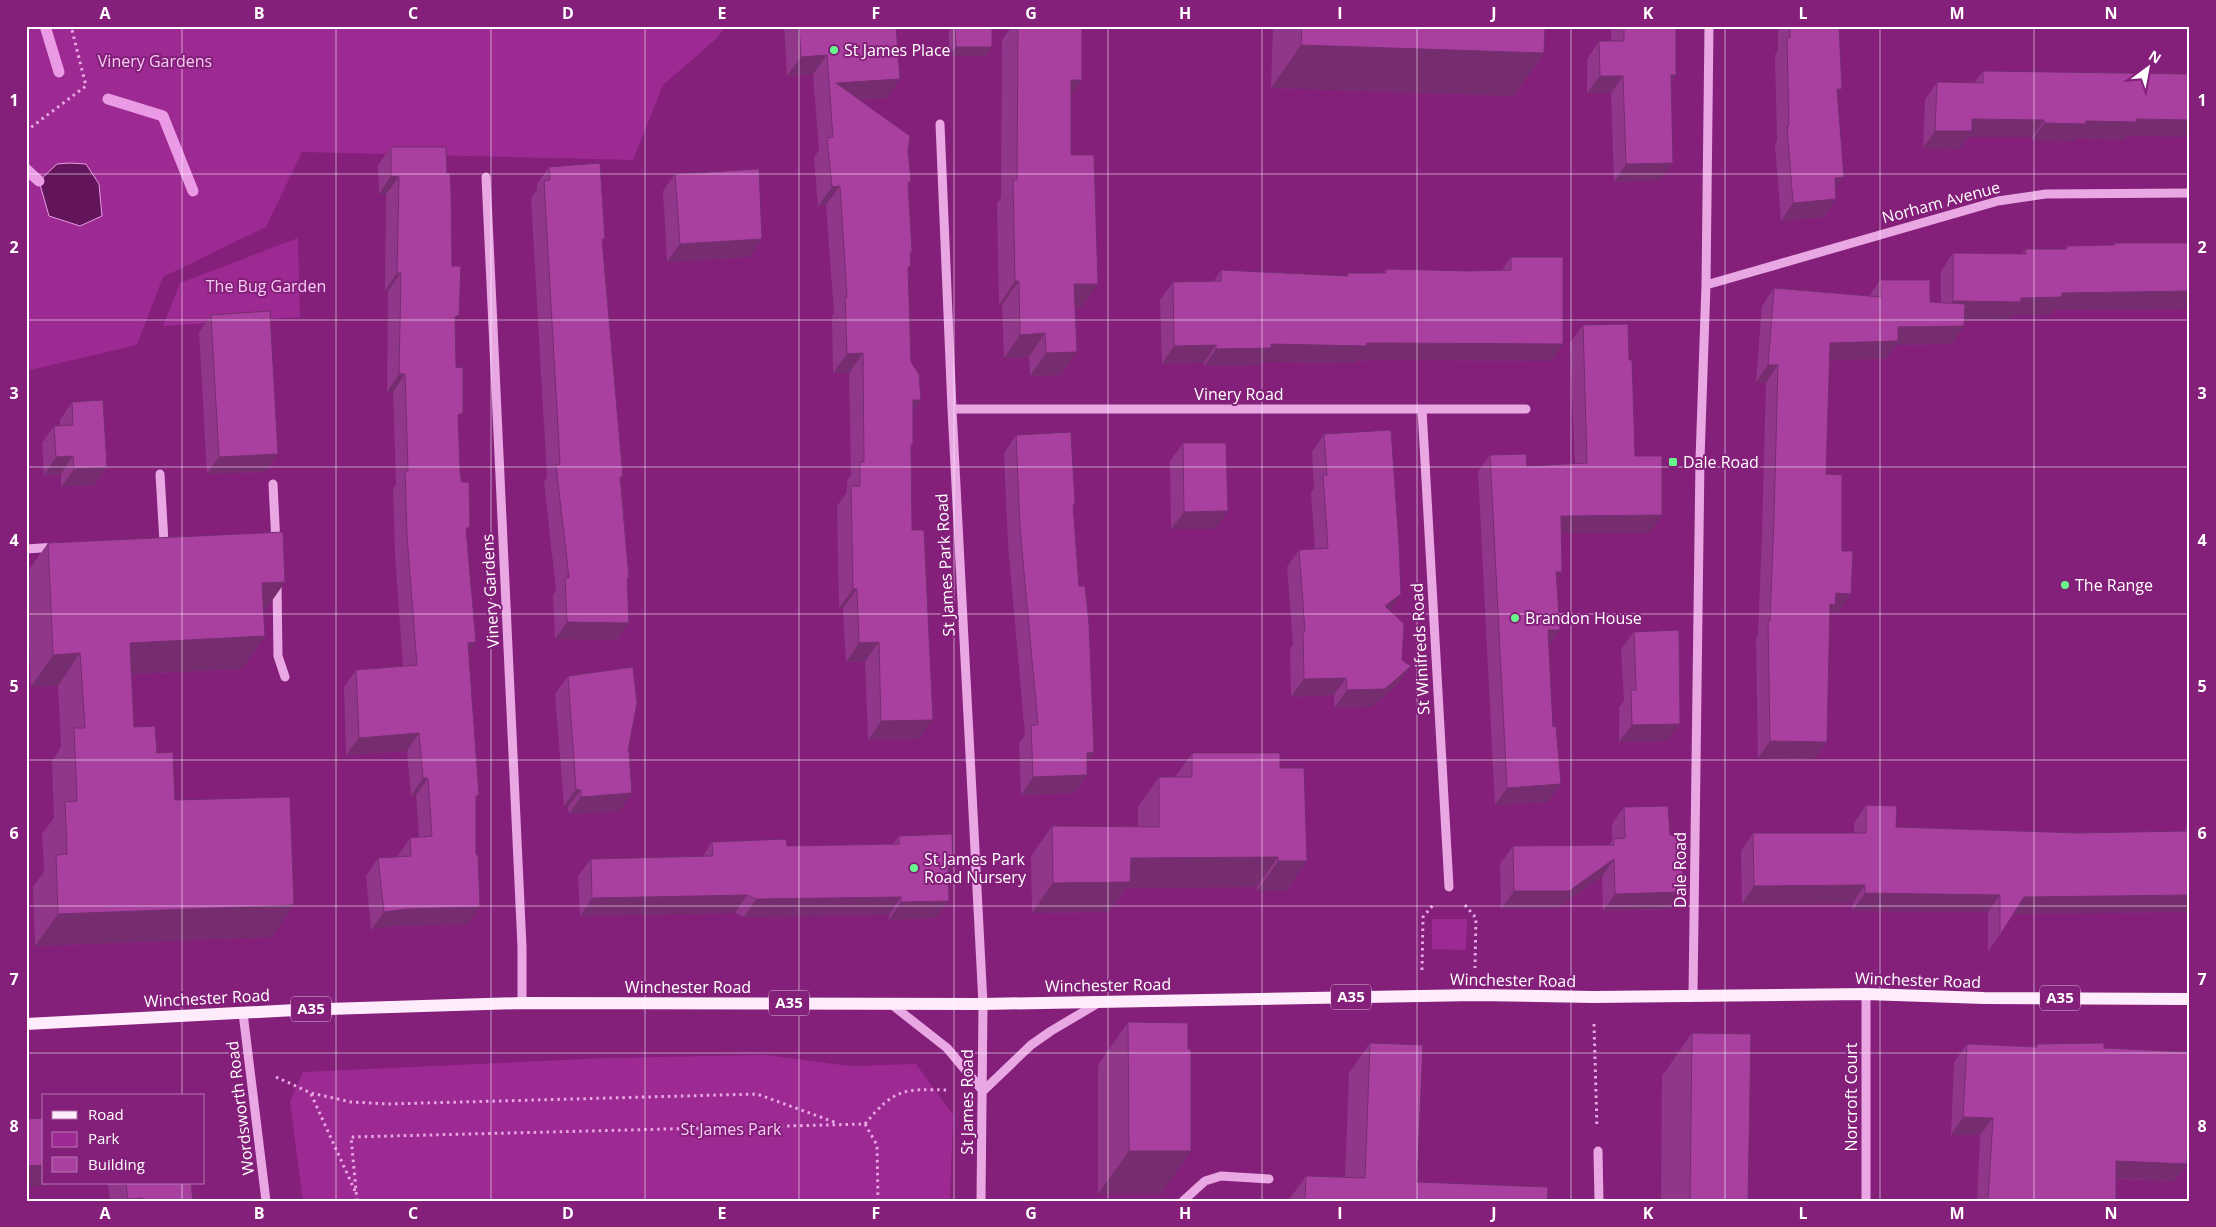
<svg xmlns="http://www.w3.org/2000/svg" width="2216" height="1227" font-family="'Open Sans',sans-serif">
<rect width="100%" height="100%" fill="#841f7a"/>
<path fill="#9d2993" d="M26,26H726L718,37L663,85L633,160L302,152L266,227L163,277L137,345L26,371Z
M298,238L300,317L163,326L180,283Z
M1432,919H1467L1466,950L1432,949Z
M766,1055L850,1066L916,1064L953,1115L950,1201H303L290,1102L303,1072L605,1058Z"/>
<path fill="#63155b" stroke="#eb9be5" d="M70,163L86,164L99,184L102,216L80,226L49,216L39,181L57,164Z"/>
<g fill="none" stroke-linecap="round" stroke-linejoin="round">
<path stroke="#eb9be5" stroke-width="11" d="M45,26L59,72
M108,99L163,116L193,191
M26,169L39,181"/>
<path stroke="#e9a7e4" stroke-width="3" stroke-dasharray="2.5 4" stroke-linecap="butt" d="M26,131L86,86L71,26
M1465,905L1476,918L1475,968
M1422,970L1423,917L1433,905
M1594,1024L1597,1128
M276,1077L311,1093L351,1102L388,1104L757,1094L837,1123
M311,1094L355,1191
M865,1124C895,1088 903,1089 949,1090
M357,1201L351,1137L865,1124L877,1145L878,1201"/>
<path stroke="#e9a7e4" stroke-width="9" d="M940,124L952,409L983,1004L981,1201
M486,177L522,947V1003
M1706,285L1998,201L2046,194L2190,193
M952,409H1526
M1422,409L1449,887
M160,474L164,542
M273,484L276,544
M26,549L56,547
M277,582L278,656L285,677
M1866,994V1201
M1693,995L1700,459L1706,285L1709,26
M891,1004L947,1048L983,1091
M243,1013L266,1201
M983,1091L1031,1045L1051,1031L1100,1002
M1598,1151L1599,1201
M1183,1201L1205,1181L1221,1176L1269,1179"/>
<path stroke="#feebfb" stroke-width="12" d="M26,1024L296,1010L522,1003L983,1004L1475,995L1593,997L1866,994L1984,998L2190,999"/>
</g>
<path fill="#91378a" d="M784,26H896L887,98L859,100L908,151V185L910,254L908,271L913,411V444L911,448L912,530L919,739L868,740L865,661L846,662L843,608H839L837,506L847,492V481L851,475L849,373H833L832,316L834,313L826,205L818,206L814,157L819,150L813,74L787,76Z
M949,26H992L986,56H949Z
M1012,26H1082L1071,97V155L1082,307H1075L1061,375L1030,376L1029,357L1004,358L1002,305H999L997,203L1001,198L1002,40Z
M1273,26H1545L1544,53L1514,96L1271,88Z
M1611,26H1676V75L1671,83L1660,180L1614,182L1611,93H1587V59L1599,41H1611Z
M1778,26H1839L1842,89L1837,95L1835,189L1836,199L1824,217L1781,221L1775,144L1777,141L1775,55L1778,51Z
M1983,71L2126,136L2124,140L2076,138L2074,141L2032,140V137H1968L1960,149L1923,148L1925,100L1937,82L1974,83Z
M391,147L447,173L452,266L460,470L470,526L466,531L476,642L469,652L476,801L468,924L393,926L371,930L366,876L378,858L397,857L410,838L419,837L416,795L411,796L407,751L346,755L344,687L356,670L403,666L395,554L393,488L396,485L393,392H387L388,291H385L386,194H379L378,165Z
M549,167L605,239L602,243L629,578L627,580L629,623L616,640L555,639L553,595L556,590L544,482L547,477L531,198L537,190V184Z
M675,174L762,239L750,257L667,262L663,191Z
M2114,243H2190V309L2053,310L2050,315H2012L2009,320L1965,319L1952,344L1896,345L1886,359L1829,360L1826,474L1839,612L1831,611L1830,612L1815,759L1758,758L1756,638L1758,636L1762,533L1766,383L1756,382L1762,306L1774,288L1869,296L1880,280L1930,302H1941V271L1953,253L2022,254L2025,249H2065L2067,246L2113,245Z
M1511,257L1563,344L1551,361L1377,360L1356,361L1354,363L1261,362L1259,365L1204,366V363L1162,364L1160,300L1173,282L1214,281L1221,270L1346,276L1348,273H1383L1386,269L1469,271L1502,270Z
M211,315L278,454L266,472L207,474L199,332Z
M1583,325L1629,360L1635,456L1662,515L1650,533H1561L1562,572L1557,579L1560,630L1548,646V802L1495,805L1478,472L1490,455L1527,466L1575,464L1570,343Z
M72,402L107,467L95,485L61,487V474L44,475L42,443L54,426H60V420Z
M1324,434L1389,610L1402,660L1411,666L1398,684L1372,707L1334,708V695L1291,697L1290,648L1293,645L1287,567L1299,550L1315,549L1311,493L1314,489L1312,452Z
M1016,435L1075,504L1073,507L1079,586L1094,752L1087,763V775L1075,793L1021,795L1019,743L1025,735L1008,545L1004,453Z
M1183,443L1215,529H1171L1170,461Z
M48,543L285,582L263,613L242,669L131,674L134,727L157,753L175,800L272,937L35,946L33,887L44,872L42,834L54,818L52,761L61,747L58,686L31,687L26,600V574Z
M1634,632L1667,741L1619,742V708L1624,701L1621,649Z
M568,676L628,751L620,811L569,814L568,807L564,806L555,694Z
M1192,753L1280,768L1307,861L1286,891H1257V887L1126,888L1109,912L1032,913L1031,856L1052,826L1138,827V807L1159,777H1175Z
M1866,805L1896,827L2078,833L2185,831V828L2190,821V912L2013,914L1988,952V912L1852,911L1853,903L1742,904L1741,851L1753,833H1854V823Z
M1624,807L1672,909L1603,911L1602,877L1556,909H1501L1500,864L1513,846L1609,845L1612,840V824Z
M899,836L948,874L949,901L936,918L889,920V915L744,917L735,913L580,916L578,876L591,859L702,857L712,842L787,846L893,844Z
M1128,1022L1161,1194H1098V1065Z
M1692,1033L1748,1201H1661L1662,1076Z
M1370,1043L1417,1182L1547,1201H1288L1306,1176L1345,1177L1349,1073Z
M1967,1044L2035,1047L2037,1044L2190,1052V1128H2188L2187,1164L2175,1181L2116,1179V1201H1977L1980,1135H1951L1954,1062Z
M108,1183H191L193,1201H110Z"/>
<path fill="#762d70" d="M1301,45L1544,53L1514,96L1271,88Z
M956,47H992L986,56H949Z
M827,55L813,74L787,76L801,57Z
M1671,75H1676L1664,93Z
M1600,76H1623L1611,93H1587Z
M900,79L887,98L830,102L836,83Z
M1071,80H1082L1066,104Z
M1837,89H1842L1829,106Z
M1972,119L2044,120L2032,137H1968L1960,149L1923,148L1935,131Z
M2136,119L2190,120V137L2126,136L2124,140L2076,138L2074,141L2032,140L2044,123Z
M1673,163L1660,180L1614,182L1626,164Z
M391,176L399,177L386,194H379Z
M1844,177L1831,195L1835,178Z
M840,186L826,205L818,206L832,187Z
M1836,199L1824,217L1781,221L1793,203Z
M762,239L750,257L667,262L680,244Z
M397,273H401L388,291H385Z
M1015,281H1019L1002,305H999Z
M1074,284H1098L1082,307H1058Z
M2190,291V309L2053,310L2050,315H2012L2009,320L1941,319L1953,301L2021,298L2062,293Z
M459,315L447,333L455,317Z
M1964,326L1952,344L1896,345L1886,359L1817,360L1830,343L1898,327Z
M1045,333L1029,357L1004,358L1020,335Z
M1389,343L1563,344L1551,361L1377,360L1356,361L1354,363L1261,362L1259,365L1204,366L1216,349L1271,344Z
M1216,345L1204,363L1162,364L1174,346Z
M1077,352L1061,375L1030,376L1046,353Z
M863,353L849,373H833L847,354Z
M1768,365H1778L1766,383L1756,382Z
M399,374H405L393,392H387Z
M913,400H921L907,419Z
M278,454L266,472L207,474L219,457Z
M73,456L61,474L44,475L56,457Z
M107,467L95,485L61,487L74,469Z
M1228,511L1215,529H1171L1184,512Z
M1662,515L1650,533H1548L1561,516Z
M1556,572H1562L1550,589Z
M285,582L262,615V583Z
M853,589H857L843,608H839Z
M1836,593L1851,594L1839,612L1831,611L1823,622Z
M1401,594L1389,612L1385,606Z
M567,622L629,623L616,640L555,639Z
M1548,630H1560L1547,647Z
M265,636L242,669L107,675L130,643Z
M476,642L463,660L468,643Z
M879,642L865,661L846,662L859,643Z
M80,653L58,686L31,687L53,655Z
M1411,666L1398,684L1372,707L1334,708L1347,690Z
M1346,678L1334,695L1291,697L1304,679Z
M933,720L919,739L868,740L881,721Z
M1680,724L1667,741L1619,742L1632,725Z
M419,733L407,751L346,755L359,738Z
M1770,741L1827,742L1815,759L1758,758Z
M1094,752L1082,770L1087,753Z
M1087,775L1075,793L1021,795L1033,777Z
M423,778H428L416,795L411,796Z
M1561,784L1548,802L1495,805L1507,788Z
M576,789L581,790L568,807L564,806Z
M632,793L620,811L569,814L581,797Z
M1278,857L1257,887L1126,888L1109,912L1032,913L1053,883L1131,858Z
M1614,859L1602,877L1556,909H1501L1514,891Z
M1278,861H1307L1286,891H1257Z
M948,867H953L941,885Z
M1865,885L1853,903L1742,904L1754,886Z
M1684,892L1672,909L1603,911L1615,894Z
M1865,893L2000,895L1988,912L1852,911Z
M747,895L735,913L580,916L592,898Z
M2190,895V912L2012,914L2024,897Z
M901,897L889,915L744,917L756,899Z
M949,901L936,918L889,920L901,902Z
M294,905L272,937L35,946L58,914Z
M480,907L468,924L393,926L371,930L384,912L406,909Z
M2189,1109L2190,1110V1128L2177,1127Z
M1963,1117L1993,1118L1980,1135H1951Z
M1129,1151H1191L1161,1194H1098Z
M2116,1161L2187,1164L2175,1181L2104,1178Z
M44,1165V1183H69L26,1187V1166Z
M143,1198L141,1201H127L128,1199Z"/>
<path fill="#a940a0" stroke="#762d70" d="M799,26H896L900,79L836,83L910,136L908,151L911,181L908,183L912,251L910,254L911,266L908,267L911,362L919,374L921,400H913V444H911L912,530H924L933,720L881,721L879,642L859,643L857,589H853L851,486H860V462H864L863,353L847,354L845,297H847L840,186L832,187L827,138L833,137L827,55L801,57Z
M955,26H992V47H956Z
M1018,26H1082V80H1071V155H1094L1098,284H1074L1077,352L1046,353L1045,333L1020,335L1019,281H1015L1013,180H1017Z
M1302,26H1545L1544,53L1301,45Z
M1624,26H1676V75H1671L1673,163L1626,164L1623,76H1600L1599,41H1624Z
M1790,26H1839L1842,89H1837L1844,177L1835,178L1836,199L1793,203L1787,126H1789L1787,38H1790Z
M1983,71L2190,74V120L2136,119V122L2086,121V124L2044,123V120L1972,119V131H1935L1937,82L1983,83Z
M391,147H446L447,173H450L451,192L452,266H461L459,315L455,317L456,367L463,368V413L458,415L460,470L461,482H469L470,526L466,529L476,642L468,643L479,795L476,796V855H478L480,907L406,909L384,912L378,858L411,856L410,838L432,836L428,778H423L419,733L359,738L356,670L417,665L407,536L405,471H408L405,374H399L401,273H397L399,177L391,176Z
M600,163L605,239H602L623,477H620L629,578H627L629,623L567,622L565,578H569L556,465L560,464L544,181L550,180L549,167Z
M759,169L762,239L680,244L675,174Z
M2114,243H2190V291L2062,293V297L2021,298V302L1953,301V253L2026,254L2025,249H2067V246L2114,245Z
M1511,257H1563V344L1389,343H1367L1366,346L1271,344V348L1216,349V345L1174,346L1173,282L1221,281V270L1348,276V273H1386V269L1469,271L1511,270Z
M1880,280H1930V302L1965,304L1964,326L1898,327V341L1830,343L1826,474L1842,475V551H1853L1851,594L1836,593L1835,605L1830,604L1827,742L1770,741L1768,621H1770L1774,515L1778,365H1768L1774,288L1881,297Z
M270,311L278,454L219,457L211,315Z
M1628,324L1629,360H1632L1635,456H1662V515L1561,516L1562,572H1556L1560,630H1548L1553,727L1556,726L1561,784L1507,788L1490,455L1526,454L1527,466L1587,463L1583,325Z
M103,400L107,467L74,469L73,456L56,457L54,426L73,425L72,402Z
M1391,430L1399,544L1401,594L1385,606L1404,624L1402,660L1411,666L1385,689L1347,690L1346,678L1304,679L1303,631H1305L1299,550L1328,548L1323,475H1327L1324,434Z
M1071,432L1075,504L1073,505L1079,586H1085L1089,624L1094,752L1087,753V775L1033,777L1031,725H1038L1020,528L1016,435Z
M1183,443H1226L1228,511L1184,512Z
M283,532L285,582L262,583L265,636L130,643L134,727L155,726L157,753L173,752L175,800L290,797L294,905L58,914L56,855L67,854L65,802L77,801L74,728H85L80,653L53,655L48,543Z
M1679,630L1680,724L1632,725L1631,690H1636L1634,632Z
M633,667L637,703L628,751H629L632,793L581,797V790L576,789L568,676Z
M1192,753H1280V768H1304L1307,861H1278V857L1131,858L1130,882L1053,883L1052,826L1159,827V777H1192Z
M1866,805L1897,806L1896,827L2078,833L2190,831V895L2024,897L2000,935V895L1865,893V885L1754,886L1753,833H1866Z
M1668,806L1670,835H1681L1684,892L1615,894L1614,859L1569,891H1514L1513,846L1614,845L1613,839L1625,838L1624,807Z
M952,834L953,867H948L949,901L901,902V897L756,899L747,895L592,898L591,859L713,856L712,842L786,839L787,846L899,844V836Z
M1128,1022L1188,1023V1049H1191V1151H1129Z
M1692,1033L1751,1034L1748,1201H1690Z
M1370,1043L1423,1045L1417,1182L1548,1187L1547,1201H1305L1306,1176L1365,1178Z
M2104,1043V1048L2190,1052V1110L2189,1109L2187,1164L2116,1161V1201H1988L1993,1118L1963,1117L1967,1044L2037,1047V1044Z
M44,1118V1165L26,1166V1119Z
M126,1183H191L193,1201H143V1198L128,1199Z"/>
<path fill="none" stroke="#fff" stroke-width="1" stroke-opacity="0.55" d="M182,26V1096M336,26V1201M491,26V1201M645,26V1201M799,26V1201M954,26V1201M1108,26V1201M1262,26V1201M1417,26V1201M1571,26V1201M1725,26V1201M1880,26V1201M2034,26V1201M26,174H2190M26,320H2190M26,467H2190M26,614H2190M26,760H2190M26,906H2190M26,1053H2190M182,1183V1201"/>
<g fill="#68f78b" stroke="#841f7a" stroke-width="2">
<circle cx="834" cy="50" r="5"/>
<rect x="1668" y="457" width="10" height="10" rx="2.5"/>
<circle cx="2065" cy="585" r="5"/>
<circle cx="1515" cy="618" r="5"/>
<circle cx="914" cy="868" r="5"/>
</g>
<g text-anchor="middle" stroke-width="4" stroke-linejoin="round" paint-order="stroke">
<g fill="#841f7a" stroke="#dabcd7" stroke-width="1">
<rect x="1331" y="984.5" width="40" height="25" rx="4"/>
<rect x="2040" y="985.5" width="40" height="25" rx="4"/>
<rect x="769" y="990.5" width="40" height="25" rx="4"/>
<rect x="291" y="996.5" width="40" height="25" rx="4"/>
</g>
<g font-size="15" font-weight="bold" fill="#fff">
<text x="1351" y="1002">A35</text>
<text x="2060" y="1003">A35</text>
<text x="789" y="1008">A35</text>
<text x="311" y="1014">A35</text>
</g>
<g font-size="16" fill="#fff" stroke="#841f7a" text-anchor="start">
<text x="844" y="56">St James Place</text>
<text x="1683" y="468">Dale Road</text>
<text x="2075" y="591">The Range</text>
<text x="1525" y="624">Brandon House</text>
<text x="924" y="865">St James Park<tspan x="924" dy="18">Road Nursery</tspan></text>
</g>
<g font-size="16" fill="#f7ccf4" stroke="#841f7a">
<text x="155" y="67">Vinery Gardens</text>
<text x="266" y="292">The Bug Garden</text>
<text x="731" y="1135">St James Park</text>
</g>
<g font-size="16" fill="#fff" stroke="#841f7a">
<text transform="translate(1941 202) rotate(-15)" y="6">Norham Avenue</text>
<text x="1239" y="400">Vinery Road</text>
<text transform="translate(945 565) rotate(-93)" y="6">St James Park Road</text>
<text transform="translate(490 591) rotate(-93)" y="6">Vinery Gardens</text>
<text transform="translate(1420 649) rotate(-93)" y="6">St Winifreds Road</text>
<text transform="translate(1680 870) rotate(-90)" y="6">Dale Road</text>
<text transform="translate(1513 980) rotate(1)" y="6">Winchester Road</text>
<text transform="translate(1918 980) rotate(2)" y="6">Winchester Road</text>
<text transform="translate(1108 985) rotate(-1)" y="6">Winchester Road</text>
<text x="688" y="993">Winchester Road</text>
<text transform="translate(207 998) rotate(-3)" y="6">Winchester Road</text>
<text transform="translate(1851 1097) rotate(-90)" y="6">Norcroft Court</text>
<text transform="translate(967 1102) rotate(-90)" y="6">St James Road</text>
<text transform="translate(240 1108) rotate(-97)" y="6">Wordsworth Road</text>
</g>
</g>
<rect width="2216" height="1227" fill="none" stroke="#841f7a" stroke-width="55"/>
<rect x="42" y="1094" width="162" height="90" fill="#841f7a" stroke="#b579af"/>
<rect x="52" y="1111" width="25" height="8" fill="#feebfb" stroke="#b579af"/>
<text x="88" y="1120" font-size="15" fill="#ffffff">Road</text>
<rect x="52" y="1132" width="25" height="15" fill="#9d2993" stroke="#b579af"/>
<text x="88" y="1144" font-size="15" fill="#ffffff">Park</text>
<rect x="52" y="1157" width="25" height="15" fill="#a940a0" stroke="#b579af"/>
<text x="88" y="1170" font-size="15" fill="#ffffff">Building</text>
<g transform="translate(2148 68) rotate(32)" stroke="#841f7a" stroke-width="4" paint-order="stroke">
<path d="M0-4L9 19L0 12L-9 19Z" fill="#ffffff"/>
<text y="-8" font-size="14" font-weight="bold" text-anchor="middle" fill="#ffffff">N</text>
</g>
<rect x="28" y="28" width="2160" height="1172" fill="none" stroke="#fff" stroke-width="2"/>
<g font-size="16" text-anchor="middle" font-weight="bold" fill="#fff">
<text x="105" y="19">A</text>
<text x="259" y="19">B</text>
<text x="413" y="19">C</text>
<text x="568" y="19">D</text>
<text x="722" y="19">E</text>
<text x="876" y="19">F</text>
<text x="1031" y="19">G</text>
<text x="1185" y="19">H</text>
<text x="1340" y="19">I</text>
<text x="1494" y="19">J</text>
<text x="1648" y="19">K</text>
<text x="1803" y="19">L</text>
<text x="1957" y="19">M</text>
<text x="2111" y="19">N</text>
<text x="14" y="106">1</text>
<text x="2202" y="106">1</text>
<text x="14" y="253">2</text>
<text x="2202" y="253">2</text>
<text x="14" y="399">3</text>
<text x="2202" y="399">3</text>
<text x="14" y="546">4</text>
<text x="2202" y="546">4</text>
<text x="14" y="692">5</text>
<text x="2202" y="692">5</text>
<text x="14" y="839">6</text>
<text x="2202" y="839">6</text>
<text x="14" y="985">7</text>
<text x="2202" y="985">7</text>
<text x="14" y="1132">8</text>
<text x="2202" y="1132">8</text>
<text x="105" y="1219">A</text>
<text x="259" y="1219">B</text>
<text x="413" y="1219">C</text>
<text x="568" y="1219">D</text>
<text x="722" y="1219">E</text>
<text x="876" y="1219">F</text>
<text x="1031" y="1219">G</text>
<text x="1185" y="1219">H</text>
<text x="1340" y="1219">I</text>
<text x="1494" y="1219">J</text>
<text x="1648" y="1219">K</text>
<text x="1803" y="1219">L</text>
<text x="1957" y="1219">M</text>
<text x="2111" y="1219">N</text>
</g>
</svg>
